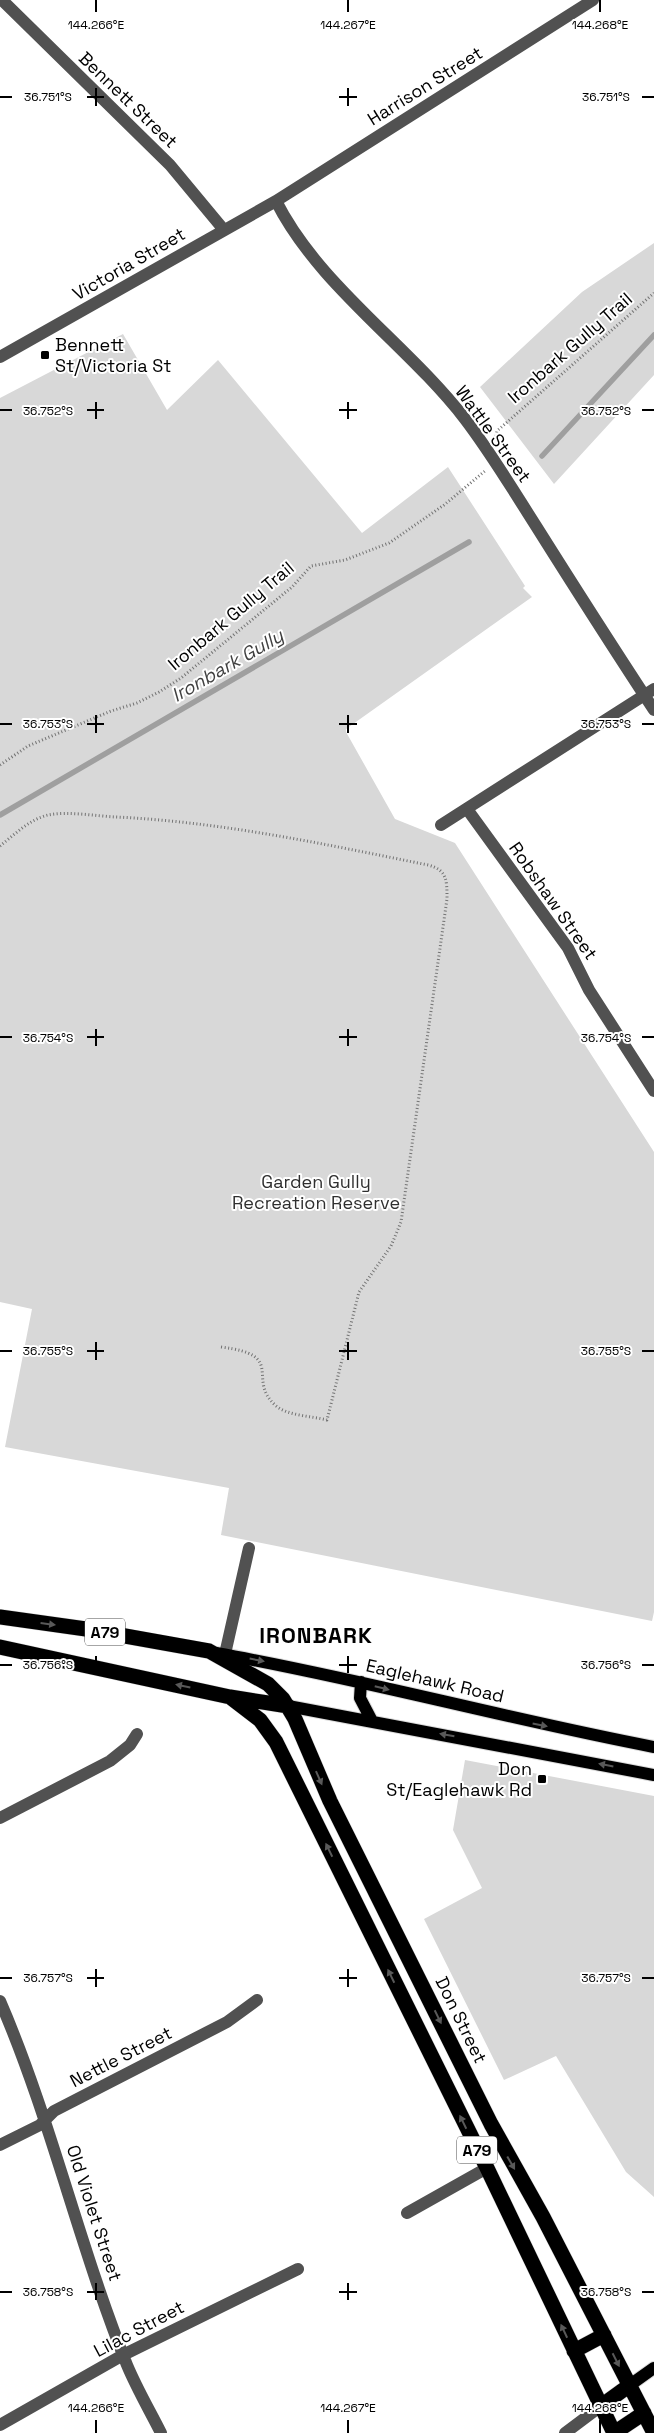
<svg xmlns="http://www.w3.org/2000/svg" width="654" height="2433" font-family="'Space Grotesk',sans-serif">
<rect width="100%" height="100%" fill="#fff"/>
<path fill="#d8d8d8" d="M654,243V375L554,484L480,387L582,292Z
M123,334L167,410L218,360L362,533L448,467L525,586L523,588L532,597L346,729V732L395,819L455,843L654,1152V1612L652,1621L221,1535L229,1488L5,1447L32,1309L0,1302V398Z
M465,1760L654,1796V2197L626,2172L556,2056L504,2080L424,1919L482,1888L453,1830Z"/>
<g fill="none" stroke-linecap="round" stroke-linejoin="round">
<path stroke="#9f9f9f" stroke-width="5.5" d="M542,456L654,335
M0,815L469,542"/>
<g stroke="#dbdbdb" stroke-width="14">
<path id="major" d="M216,1653C363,1679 507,1719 654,1747
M361,1682L360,1698L372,1721
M288,1706L654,1775
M630,2385L654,2368"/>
</g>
<g stroke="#dbdbdb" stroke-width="16">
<path id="highway" d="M0,1617L86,1629L209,1651L268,1684L283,1699L295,1719L330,1801L491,2124L543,2217L654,2433
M0,1647L230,1697L288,1706
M230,1697L260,1720L276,1742L487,2168L614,2433
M574,2351L604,2335
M601,2406L630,2385
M614,2433L644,2413"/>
</g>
<path stroke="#737373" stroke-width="3" stroke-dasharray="1 2.5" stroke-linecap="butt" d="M496,436L497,431L654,293
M0,765L28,746L111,711L137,703L159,692L181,678L292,587L311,566L345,560L389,543L444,505L485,471
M0,846C14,835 30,819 48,815C69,811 95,816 116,817C222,822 324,844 428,865C447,870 447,880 447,899L401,1222L391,1246L359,1292L327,1420C312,1416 287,1416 275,1405C246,1378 287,1355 221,1347"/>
<path stroke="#515151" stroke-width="12" d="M2,0L170,165L224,230
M276,201C319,286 407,344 465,419C491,453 513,490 536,526C575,588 614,649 654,710
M0,357L276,201L593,0
M467,809L568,948L589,990L654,1091
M441,825L654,689
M225,1654L249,1548
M0,1818L110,1761L130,1745L137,1734
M0,2001C51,2119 79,2246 127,2365C137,2389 150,2411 161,2433
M0,2145L40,2125L54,2111L227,2022L257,2000
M407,2213L487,2168
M0,2425L123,2355L298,2269
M565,2433L601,2406"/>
<use href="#major" stroke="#000" stroke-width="12"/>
<use href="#highway" stroke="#000" stroke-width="15"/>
</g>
<defs><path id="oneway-solid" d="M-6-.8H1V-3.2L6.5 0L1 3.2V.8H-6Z" transform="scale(1.25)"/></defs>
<g fill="#595959">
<use href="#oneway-solid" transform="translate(48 1624) rotate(7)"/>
<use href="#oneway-solid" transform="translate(257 1660) rotate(11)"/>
<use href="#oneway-solid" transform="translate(183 1686) rotate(-168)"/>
<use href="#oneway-solid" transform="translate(382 1688) rotate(14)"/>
<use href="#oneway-solid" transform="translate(540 1725) rotate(11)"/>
<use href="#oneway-solid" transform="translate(447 1735) rotate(-170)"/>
<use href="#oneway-solid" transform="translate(606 1765) rotate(-169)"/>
<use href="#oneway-solid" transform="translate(319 1778) rotate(66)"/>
<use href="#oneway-solid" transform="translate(329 1850) rotate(-116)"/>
<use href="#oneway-solid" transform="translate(391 1976) rotate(-116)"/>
<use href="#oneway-solid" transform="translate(438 2017) rotate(64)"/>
<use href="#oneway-solid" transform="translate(463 2122) rotate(-116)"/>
<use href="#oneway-solid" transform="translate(511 2163) rotate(60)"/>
<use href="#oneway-solid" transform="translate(564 2331) rotate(-115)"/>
<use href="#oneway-solid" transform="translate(616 2360) rotate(63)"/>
</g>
<path fill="none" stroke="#000" stroke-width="2" d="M96,0V12M348,0V12M600,0V12M96,88V106M348,88V106M0,97H12M87,97H104M339,97H357M642,97H654M96,402V419M348,402V419M0,410H12M87,410H104M339,410H357M642,410H654M96,715V733M348,715V733M0,724H12M87,724H104M339,724H357M642,724H654M96,1029V1046M348,1029V1046M0,1037H12M87,1037H104M339,1037H357M642,1037H654M96,1342V1360M348,1342V1360M0,1351H12M87,1351H104M339,1351H357M642,1351H654M96,1656V1673M348,1656V1673M0,1665H12M87,1665H104M339,1665H357M642,1665H654M96,1969V1987M348,1969V1987M0,1978H12M87,1978H104M339,1978H357M642,1978H654M96,2283V2300M348,2283V2300M0,2292H12M87,2292H104M339,2292H357M642,2292H654M96,2420V2433M348,2420V2433M600,2420V2433"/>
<g fill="#000" stroke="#fff" stroke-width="2">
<rect x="40" y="350" width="10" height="10" rx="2.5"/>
<rect x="537" y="1774" width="10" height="10" rx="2.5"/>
</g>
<g text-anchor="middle" stroke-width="4" stroke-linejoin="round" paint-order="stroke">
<g fill="#fff" stroke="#4c4c4c" stroke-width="1">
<rect x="85" y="1618.5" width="40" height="27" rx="4"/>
<rect x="457" y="2136.5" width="40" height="27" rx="4"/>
</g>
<g font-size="16" font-weight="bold" fill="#000">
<text x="105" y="1638">A79</text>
<text x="477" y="2156">A79</text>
</g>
<g font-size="18" fill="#000" stroke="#fff">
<text transform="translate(425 86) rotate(-32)" y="6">Harrison Street</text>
<text transform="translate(128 100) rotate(44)" y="6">Bennett Street</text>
<text transform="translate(129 264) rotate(-30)" y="6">Victoria Street</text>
<text transform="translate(570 348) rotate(-41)" y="6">Ironbark Gully Trail</text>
<text transform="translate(493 434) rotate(54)" y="6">Wattle Street</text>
<text transform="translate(231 616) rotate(-40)" y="6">Ironbark Gully Trail</text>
<text transform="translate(553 901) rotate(55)" y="6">Robshaw Street</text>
<text transform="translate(435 1681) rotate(13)" y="6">Eaglehawk Road</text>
<text transform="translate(461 2020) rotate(64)" y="6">Don Street</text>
<text transform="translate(121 2057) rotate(-27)" y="6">Nettle Street</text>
<text transform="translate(94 2213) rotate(72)" y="6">Old Violet Street</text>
<text transform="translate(139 2329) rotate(-28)" y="6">Lilac Street</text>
</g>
<g font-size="18" fill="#000" stroke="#fff" text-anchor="start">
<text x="55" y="351">Bennett<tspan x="55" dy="21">St/Victoria St</tspan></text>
<text x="532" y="1775" text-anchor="end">Don<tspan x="532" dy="21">St/Eaglehawk Rd</tspan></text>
</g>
<g font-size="18" fill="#2f2f2f" stroke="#fff">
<text x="316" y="1188">Garden Gully<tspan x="316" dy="21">Recreation Reserve</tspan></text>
</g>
<g font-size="19" font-style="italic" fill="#404040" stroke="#fff">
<text transform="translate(227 665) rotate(-30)" y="7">Ironbark Gully</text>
</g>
<g font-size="22" font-weight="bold" letter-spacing="1" fill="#000" stroke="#fff">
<text x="316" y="1643">IRONBARK</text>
</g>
</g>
<g font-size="12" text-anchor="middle" fill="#000" stroke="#fff" stroke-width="4" stroke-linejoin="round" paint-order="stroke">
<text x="96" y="29">144.266°E</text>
<text x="348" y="29">144.267°E</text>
<text x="600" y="29">144.268°E</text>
<text x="48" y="101">36.751°S</text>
<text x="606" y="101">36.751°S</text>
<text x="48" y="415">36.752°S</text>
<text x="606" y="415">36.752°S</text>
<text x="48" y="728">36.753°S</text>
<text x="606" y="728">36.753°S</text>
<text x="48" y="1042">36.754°S</text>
<text x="606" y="1042">36.754°S</text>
<text x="48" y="1355">36.755°S</text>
<text x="606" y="1355">36.755°S</text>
<text x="48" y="1669">36.756°S</text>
<text x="606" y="1669">36.756°S</text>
<text x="48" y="1982">36.757°S</text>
<text x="606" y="1982">36.757°S</text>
<text x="48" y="2296">36.758°S</text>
<text x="606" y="2296">36.758°S</text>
<text x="96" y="2412">144.266°E</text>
<text x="348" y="2412">144.267°E</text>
<text x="600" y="2412">144.268°E</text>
</g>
</svg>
